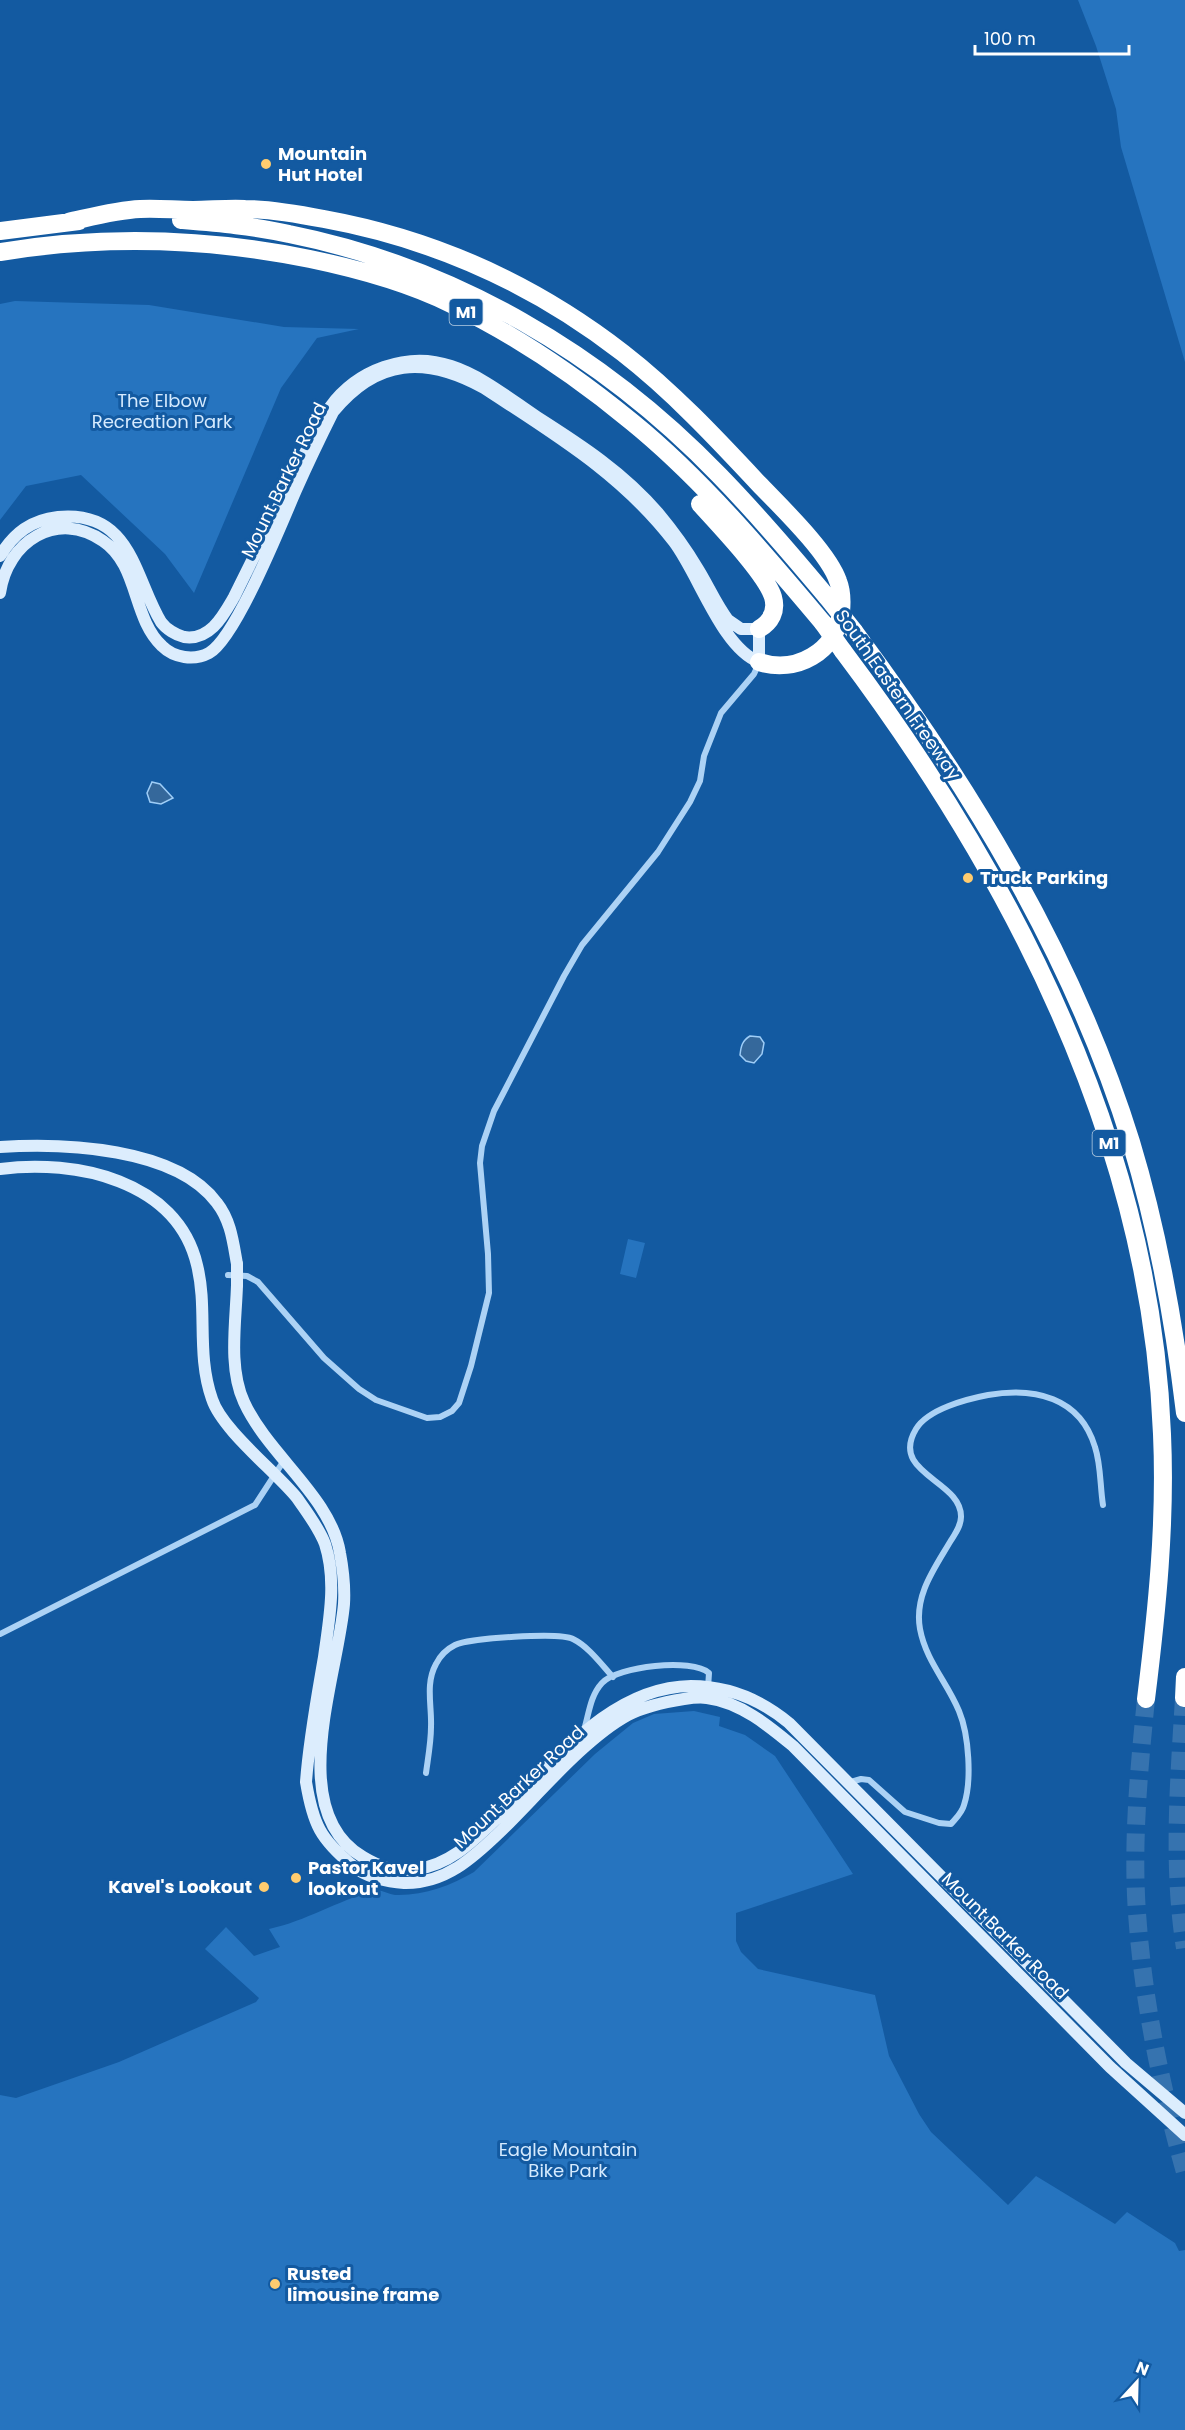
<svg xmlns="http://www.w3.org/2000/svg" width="1185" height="2430" font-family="Poppins,sans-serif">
<rect width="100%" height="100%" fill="#135aa1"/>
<path fill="#2674bf" d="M1078,0H1185V362L1121,147L1116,109L1096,46Z
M15,301L149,305L284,327L359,329L317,338L281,388L194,593L165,554L81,475L26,486L0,520V304Z
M628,1239L645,1243L636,1278L620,1274Z
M694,1711L720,1717L719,1726L745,1735L775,1756L853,1874L736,1913V1941L741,1952L758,1969L875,1995L889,2056L919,2114L931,2132L1008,2205L1036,2176L1115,2224L1127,2212L1175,2243L1179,2251L1185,2250V2430H0V2095L16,2098L119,2062L256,2002L259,1998L205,1949L226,1927L254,1956L280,1947L269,1929C306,1921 337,1901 373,1891C381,1889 388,1894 395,1895C423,1896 450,1886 474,1872L595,1754L633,1723L654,1714Z"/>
<path fill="#35689b" stroke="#9ecdf7" stroke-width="1.5" d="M152,782L160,784L173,798L161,804L150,802L147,793Z
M750,1036L760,1037L764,1043L762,1054L754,1063L746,1061L740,1055C741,1046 742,1041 750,1036Z"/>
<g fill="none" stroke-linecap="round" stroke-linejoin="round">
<path stroke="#3673af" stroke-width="18" stroke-dasharray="18 9" stroke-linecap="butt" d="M1184,1698C1179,1781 1172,1865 1185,1948
M1146,1699C1139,1770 1132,1841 1137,1913C1143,2000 1161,2088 1185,2172"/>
<path stroke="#acd2f5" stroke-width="6" d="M228,1275L247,1276L258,1282L324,1358L359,1389L376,1400L427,1418L440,1417L452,1411L459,1403L471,1366L489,1293L488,1254L480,1163L482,1146L494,1111L564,976L582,945L658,852L690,802L700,781L704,756L721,713L754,674L759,663
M0,1634L255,1505L283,1462
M584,1730C589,1714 590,1696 602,1683C618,1666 692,1658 709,1673L708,1688
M426,1773C428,1758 431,1742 431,1727C432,1706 425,1684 436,1664C440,1656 447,1649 455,1645C469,1638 560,1632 573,1639C589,1647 601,1664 613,1677
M847,1783L861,1779L869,1780L905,1812L939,1823L951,1824C956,1818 962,1813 964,1805C972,1781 969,1735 959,1711C947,1682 926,1661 920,1629C914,1596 934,1569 950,1542C955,1534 961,1526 961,1517C962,1480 889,1474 916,1429C928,1409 967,1399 988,1395C1034,1387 1080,1397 1095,1447C1101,1465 1100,1486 1103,1505"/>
<path stroke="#dcedfd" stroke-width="12" d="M0,556C14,533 31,520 58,517C132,510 134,577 161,622C166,629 176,635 184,637C210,641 223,616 234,597L314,435C319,426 324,415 330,407C357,370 407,351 451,366C482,376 510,399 537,417C581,445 624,473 658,513C673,531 686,549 698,569C708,585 716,604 728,620L741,629H759V662C722,648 699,575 674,542C622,474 554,434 484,388C426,356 377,358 333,412C320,438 308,463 296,490C282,522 236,638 209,653C194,661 174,658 162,646C132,618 139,565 103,541C57,509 7,542 0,593
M0,1147C63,1143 176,1147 217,1203C231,1221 233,1242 237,1264
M0,1169C75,1159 177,1180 197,1265C208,1309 196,1353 212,1399C222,1430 275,1471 297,1498C307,1512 319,1528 325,1544C337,1581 329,1620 324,1657C317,1698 309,1740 306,1782C313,1824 320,1839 353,1866C366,1877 387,1882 404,1883C445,1884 473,1858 501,1831C537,1796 584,1739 628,1715C645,1706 665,1702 684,1699C691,1698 700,1697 707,1698C740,1702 769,1726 793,1746L1110,2067L1185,2135
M237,1285C236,1321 228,1368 244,1402C268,1455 331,1497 340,1553C343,1569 345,1587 344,1604C338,1676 284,1811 363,1857C381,1868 396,1872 417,1869C448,1865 470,1844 492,1823C549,1770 606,1687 691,1686C729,1686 760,1699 789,1723L1126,2063L1185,2113"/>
<path stroke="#fff" stroke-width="18" d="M181,220C217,223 254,226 289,234C454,267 602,354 719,475C757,514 792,555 827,597
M68,222C91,217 117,210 140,209C158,208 175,210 193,210C210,210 228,208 245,209C271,209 298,214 324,219C434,239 534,284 623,353C672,391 716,438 759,484C781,507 828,552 838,581C842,591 842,602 841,612C836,652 796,674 759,662
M0,231L79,221
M0,252C104,235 207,238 310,259C358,269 407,282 451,304C516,335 576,376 632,422C701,478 765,554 823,623
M700,504C718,524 766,574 773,597C777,611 771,622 759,629
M854,631C970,787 1073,955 1131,1142C1158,1231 1174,1321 1185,1413
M843,651C1013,877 1151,1145 1162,1434C1166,1523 1157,1610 1146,1699
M1184,1698L1185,1677"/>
<path stroke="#dcedfd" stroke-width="12" d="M237,1264V1285"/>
<path stroke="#fff" stroke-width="18" d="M827,597L854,631
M823,623L843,651"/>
</g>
<g fill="#ffcc6f" stroke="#135aa1" stroke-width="2">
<circle cx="266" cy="164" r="6"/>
<circle cx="968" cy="878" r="6"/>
<circle cx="296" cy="1878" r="6"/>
<circle cx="264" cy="1887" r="6"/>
<circle cx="275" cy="2284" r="6"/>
</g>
<g text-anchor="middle" stroke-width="6" stroke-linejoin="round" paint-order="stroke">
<g fill="#135aa1" stroke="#b8cee3" stroke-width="1.5">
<rect x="449.5" y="299" width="33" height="26" rx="4.5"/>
<rect x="1092.5" y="1130" width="33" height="26" rx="4.5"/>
</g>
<g font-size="16" font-weight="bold" fill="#fff">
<text x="466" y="318">M1</text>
<text x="1109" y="1149">M1</text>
</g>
<g font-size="18" font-weight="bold" fill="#fff" stroke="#135aa1" text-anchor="start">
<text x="278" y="160">Mountain<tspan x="278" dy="21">Hut Hotel</tspan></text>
<text x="980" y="884">Truck Parking</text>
<text x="308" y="1874">Pastor Kavel<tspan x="308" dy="21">lookout</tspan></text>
<text x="252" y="1893" text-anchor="end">Kavel's Lookout</text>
<text x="287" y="2280">Rusted<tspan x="287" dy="21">limousine frame</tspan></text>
</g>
<g font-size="18" fill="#d5eafe" stroke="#135aa1">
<text x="162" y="407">The Elbow<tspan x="162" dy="21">Recreation Park</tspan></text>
<text x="568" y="2156">Eagle Mountain<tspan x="568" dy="21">Bike Park</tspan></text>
</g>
<g font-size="18" fill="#fff" stroke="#135aa1">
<text transform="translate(284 480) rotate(-64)" y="6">Mount Barker Road</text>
<text transform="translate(898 695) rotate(55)" y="6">South Eastern Freeway</text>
<text transform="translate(519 1787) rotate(-43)" y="6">Mount Barker Road</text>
<text transform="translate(1005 1936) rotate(45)" y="6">Mount Barker Road</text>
</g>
</g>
<g transform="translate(1137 2382) rotate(22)" stroke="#135aa1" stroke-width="4.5" paint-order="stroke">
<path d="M0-4.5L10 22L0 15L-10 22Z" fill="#ffffff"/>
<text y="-9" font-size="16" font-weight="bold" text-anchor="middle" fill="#ffffff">N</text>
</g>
<path d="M975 45v9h154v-9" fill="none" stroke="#ffffff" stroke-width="3"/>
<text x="984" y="45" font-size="18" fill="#ffffff" stroke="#135aa1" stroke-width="4.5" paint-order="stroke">100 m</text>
</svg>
